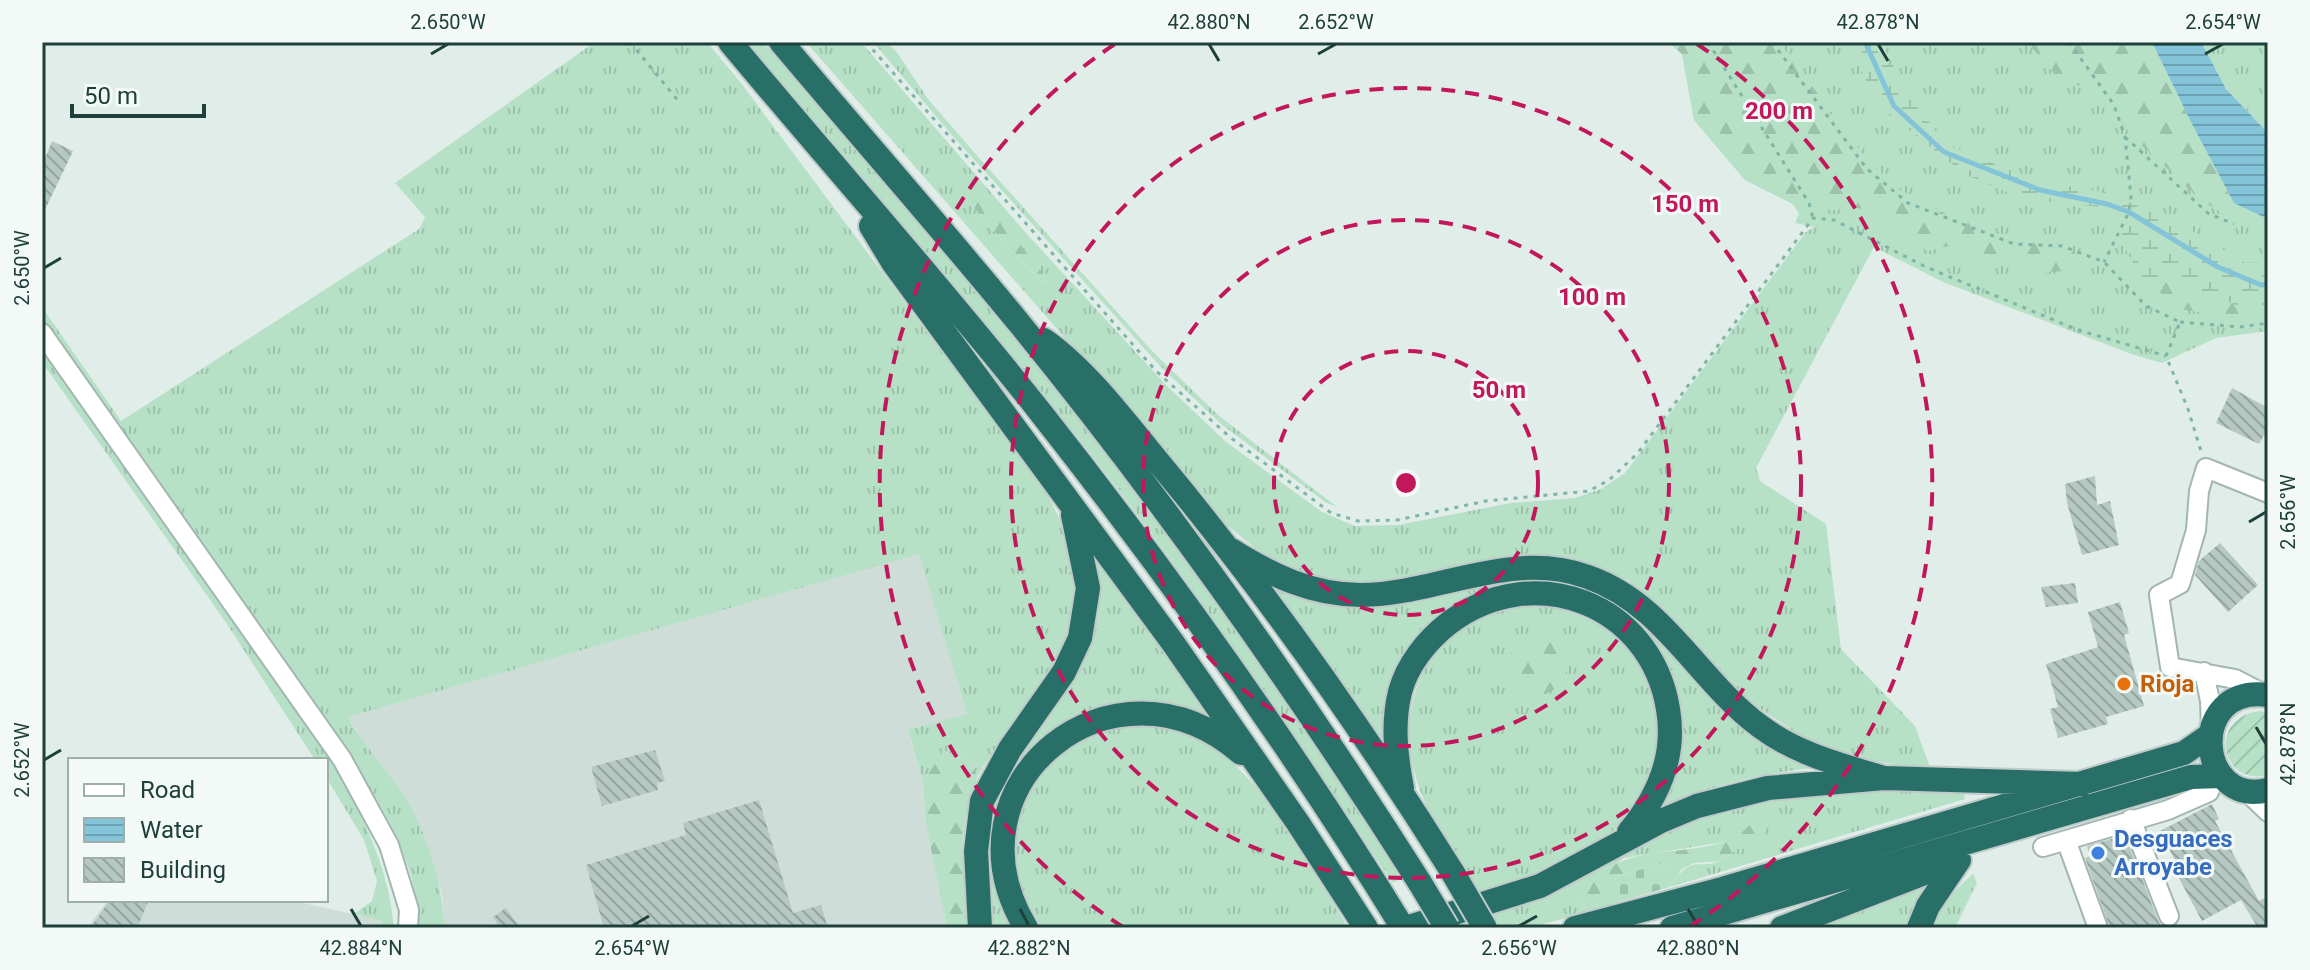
<svg xmlns="http://www.w3.org/2000/svg" width="2310" height="970" font-family="Roboto,sans-serif">
<defs>
<pattern id="grass-tufts" width="24" height="20" patternUnits="userSpaceOnUse" patternTransform="scale(2)"><rect width="24" height="20" fill="#b7e1c6"/><path d="M3 7l-1-3M5 7V3M7 7l1-3M15 17l-1-3M17 17v-4M19 17l1-3" fill="none" stroke="#9dc2ab"/></pattern>
<pattern id="forest-firs" width="22" height="20" patternUnits="userSpaceOnUse" patternTransform="scale(2)"><rect width="22" height="20" fill="#b7e1c6"/><path d="M5 1l3.5 6h-7zM16 11l3.5 6h-7z" fill="#9dc2ab"/></pattern>
<pattern id="wetland-marsh" width="20" height="14" patternUnits="userSpaceOnUse" patternTransform="scale(2)"><rect width="20" height="14" fill="#b7e1c6"/><path d="M1 5h8M5 5V1M11 12h8M15 12V8" fill="none" stroke="#9dc2ab"/></pattern>
<pattern id="cemetery-stones" width="16" height="16" patternUnits="userSpaceOnUse" patternTransform="scale(2)"><rect width="16" height="16" fill="#b7e1c6"/><path d="M2 7V4a2 2 0 0 1 4 0v3zM10 15v-3a2 2 0 0 1 4 0v3z" fill="#9dc2ab"/></pattern>
<pattern id="garden-furrows" width="10" height="10" patternUnits="userSpaceOnUse" patternTransform="scale(2)"><rect width="10" height="10" fill="#b7e1c6"/><path d="M-1 1l2-2M0 10L10 0M9 11l2-2" fill="none" stroke="#9dc2ab"/></pattern>
<pattern id="water-rules" width="6" height="5" patternUnits="userSpaceOnUse" patternTransform="scale(2)"><rect width="6" height="5" fill="#83c4d9"/><path d="M0 2.5h6" fill="none" stroke="#6ba1b1"/></pattern>
<pattern id="building-back-hatch" width="6" height="6" patternUnits="userSpaceOnUse" patternTransform="scale(2)"><rect width="6" height="6" fill="#b6c8c2"/><path d="M-1 5l2 2M0 0l6 6M5-1l2 2" fill="none" stroke="#93a49f"/></pattern>
</defs>
<rect width="100%" height="100%" fill="#e1ede9"/>
<path fill="#cfddd8" d="M920,553L967,715L908,731L923,782L926,824L947,928H445L442,894L426,843L348,717Z
M108,900H290L383,921L382,928H87Z"/>
<path fill="url(#grass-tufts)" fill-rule="evenodd" d="M595,42H707L741,83L1043,488C1085,557 1087,616 1042,685C1021,717 997,742 978,776L967,759L944,751L923,782L908,730L967,714L919,554L348,717C365,749 394,776 412,809C431,845 442,888 445,928H420L411,875L397,837L380,805L313,703L42,319V307L121,421L419,229L425,217L395,183Z
M747,42H763C887,187 1014,332 1129,485C1225,612 1314,744 1403,877L1393,883C1304,751 1216,617 1119,490C1001,336 873,189 747,42Z
M806,42H861L1026,233L1166,385L1225,441L1322,512L1355,526L1398,525L1511,503L1575,498L1601,489L1625,473L1806,232L1814,227L1795,223L1799,214L1793,204L1745,180L1694,120L1682,54L1668,42H2152L2191,122L2234,202L2268,219V331L2216,338L2162,363L2134,355L1943,282L1874,247L1756,468L1760,481L1826,524L1841,649L1915,726L1930,767H1908L1853,757L1803,737L1756,706L1711,664L1662,607L1628,580L1586,564L1547,557L1490,560L1381,582L1332,583L1272,562L1212,513L1085,361ZM962,194L1047,281L1043,283L1011,251Z
M873,42H886L896,51L928,99L980,159L1153,352L1218,415L1337,507L1325,502L1221,424L1161,367L951,134Z
M2200,42H2268V133L2226,89Z
M42,348C103,436 165,523 226,611C291,704 384,811 394,928H382V921L354,914L372,901L377,881L364,840L326,777V760H315L227,624L42,362Z
M1098,561L1213,719L1155,705L1128,704L1102,707L1071,721L1037,745L1019,767L995,871L1000,899L1014,928H989L983,864L994,793L1096,602Z
M1503,577L1576,581L1610,594L1814,768C1760,773 1710,785 1661,808L1678,758L1672,682L1571,590L1444,613L1387,748L1271,587L1314,600Z
M1539,604C1559,609 1579,614 1597,623C1617,634 1639,655 1648,675C1660,699 1661,746 1654,771C1648,792 1632,812 1617,827C1582,862 1527,879 1481,896C1455,856 1424,814 1413,767C1403,726 1413,678 1440,646C1453,631 1479,618 1497,611C1510,607 1526,606 1539,604Z
M1144,724C1164,728 1183,732 1202,742C1265,775 1312,868 1348,928H1039C1030,912 1019,896 1015,878C1004,824 1035,754 1089,734C1105,728 1126,727 1144,724Z
M1830,789L1964,793L1965,799L1670,887C1694,850 1698,873 1724,859C1739,850 1747,834 1757,820L1730,841L1624,858L1579,897L1588,912L1529,928H1441L1715,808Z
M1973,874L1977,883L1955,928H1933C1940,907 1956,888 1973,874Z
M1934,877L1909,928H1811Z"/>
<path fill="url(#forest-firs)" d="M1668,42H1779L1868,161L1902,191L1944,213L2001,235L2066,241L2078,258L2080,270L2048,272L2031,281L2019,263L1972,256L1949,246L1928,251L1881,224L1867,210L1853,207L1830,211L1814,199L1793,204L1745,180L1694,120L1682,54Z
M2028,42H2152L2191,122L2234,203L2233,217L2226,216L2199,198L2135,139L2095,90L2064,81L2046,66Z
M968,190L1006,227L1048,280L1043,283L1011,251L962,194Z
M2169,277L2205,294L2248,309L2268,304V315L2224,316L2173,308L2159,291Z
M1543,634L1556,646L1570,681L1520,707L1504,677L1516,638Z
M943,751L967,759L978,776L966,815L962,846L970,928H947L926,824L923,782Z
M1757,819L1767,828L1760,848L1737,849L1721,861L1694,863L1682,869L1670,887L1663,863L1615,877L1621,901L1588,912L1579,897C1623,839 1666,860 1727,841C1737,838 1748,826 1757,819Z"/>
<path fill="url(#wetland-marsh)" d="M1848,42H1881L1905,88L1944,143L2036,181L2105,192L2183,225L2245,263L2268,262V304L2248,309L2205,294L2170,277L2159,291L2140,275L2115,230L2122,216L2102,207L2022,199L1965,174L1878,106Z"/>
<path fill="url(#cemetery-stones)" d="M1663,863L1670,887L1621,901L1615,877Z"/>
<path fill="url(#garden-furrows)" d="M2260,711L2268,713V775C2220,787 2207,717 2260,711Z"/>
<path fill="url(#water-rules)" d="M2152,42H2201L2226,89L2268,133V219L2234,203L2191,122Z"/>
<g fill="none" stroke-linecap="round" stroke-linejoin="round">
<path stroke="#83c4d9" stroke-width="5" d="M1865,42L1894,106L1944,152L2040,190L2107,204L2129,212L2218,267L2261,285L2268,284"/>
</g>
<path fill="url(#building-back-hatch)" d="M52,141L73,151L42,216V166Z
M2232,388L2268,408V428L2259,444L2216,423Z
M2095,476L2097,505L2110,501L2119,545L2082,555L2067,503L2065,484Z
M2220,543L2258,585L2228,612L2195,575L2199,561Z
M2075,583L2078,603L2046,607L2041,587Z
M2120,602L2129,633L2124,635L2144,706L2106,717L2108,724L2058,738L2050,709L2058,707L2046,664L2098,647L2088,612Z
M655,750L665,781L657,783L658,790L602,806L591,767Z
M759,800L793,913L821,905L828,928H604L586,865L686,835L683,823Z
M2212,804L2219,819L2215,821L2259,901L2268,896V928H2258L2241,900L2202,921L2175,871L2179,868L2160,831Z
M2125,835L2158,920L2162,928H2110L2085,858L2090,856L2087,846Z
M110,900H149L137,928H90Z
M506,908L520,928H500L493,917Z"/>
<g fill="none" stroke-linecap="round" stroke-linejoin="round">
<g stroke="#a3b6b1" stroke-width="22">
<path id="minor" d="M42,333L342,759L389,845L409,910L408,928
M2204,672L2210,701L2211,729
M2264,694L2235,679L2170,667L2159,595L2180,584L2196,530L2199,491L2206,468L2268,493
M2245,790L2268,812
M2131,819L2169,916
M2066,840L2098,928
M2043,847L2168,810L2209,792L2214,776"/>
</g>
<g stroke="#c0cac8" stroke-width="28">
<path id="highway" d="M730,42C833,166 941,286 1041,413C1171,578 1293,749 1403,928
M781,42C860,136 941,228 1019,323C1164,501 1297,689 1420,883
M871,226L894,264L1173,643L1298,823L1366,928
M1044,340C1086,369 1127,424 1160,464C1267,593 1364,731 1453,873
M1231,550C1271,575 1312,595 1361,595C1439,594 1511,549 1588,577C1665,604 1698,681 1761,727C1797,754 1841,765 1884,778
M2268,695C2186,684 2197,808 2268,790
M1402,788C1396,757 1392,724 1400,692C1407,665 1427,640 1449,623C1533,559 1651,603 1668,709C1676,755 1658,797 1629,832
M980,928L976,851L982,801L1010,749L1064,672L1080,638L1088,588L1073,515
M1026,928C939,783 1114,643 1241,753
M1406,928L1540,886L1661,821L1697,806L1768,788L1884,778L2082,784
M1575,928L1722,889L2184,753L2210,735
M1672,928L2191,777L2222,776
M1782,928L1958,860
M1919,928L1928,906L1959,860"/>
</g>
<path stroke="#7eb5a8" stroke-width="3" stroke-dasharray="4 6" stroke-linecap="butt" d="M630,42L680,103
M866,42L1156,371L1231,438L1331,513L1358,521L1397,520L1486,501L1589,491L1609,480L1637,454L1813,218L1834,220L1926,267L2078,330L2166,356
M1708,42L1809,203L1813,218
M1772,42L1867,169L1908,203L2014,244L2062,246L2104,262L2146,306L2180,322L2166,356L2188,409L2201,451
M2069,42L2114,105L2125,137L2131,197L2129,212L2104,262
M2125,137L2209,214L2234,224
M2180,322L2240,327L2268,323"/>
<use href="#minor" stroke="#fff" stroke-width="18"/>
<use href="#highway" stroke="#287067" stroke-width="24"/>
<g stroke="#c0cac8" stroke-width="28" stroke-linecap="butt">
<path id="highway-bridge" d="M1453,873L1485,928
M1420,883L1447,928"/>
</g>
<use href="#highway-bridge" stroke="#287067" stroke-width="24"/>
</g>
<path fill="none" stroke="#1f403a" stroke-width="3" d="M1209,44L1219,61M1878,44L1888,61M431,54L448,44M1318,54L1336,44M2205,54L2223,44M44,268L61,258M2249,522L2266,512M2256,727L2266,744M44,760L61,750M351,909L361,926M1020,909L1029,926M1688,909L1698,926M632,926L649,916M1519,926L1537,916"/>
<g fill="none" stroke="#c2185b" stroke-width="4" stroke-dasharray="14 10">
<circle cx="1406" cy="483" r="132"/>
<circle cx="1406" cy="483" r="263"/>
<circle cx="1406" cy="483" r="395"/>
<path d="M1123 927A527 527 0 0 1 1115 44M1697 44A527 527 0 0 1 1689 927"/>
</g>
<circle fill="#e8710a" stroke="#f2f9f6" stroke-width="3" cx="2124" cy="684" r="8"/>
<circle fill="#3f7fe0" stroke="#f2f9f6" stroke-width="3" cx="2098" cy="853" r="8"/>
<g text-anchor="middle" stroke-width="6" stroke-linejoin="round" paint-order="stroke">
<g font-size="24" font-weight="bold" fill="#c56008" stroke="#f2f9f6" text-anchor="start">
<text x="2140" y="692">Rioja</text>
</g>
<g font-size="24" font-weight="bold" fill="#366cbe" stroke="#f2f9f6" text-anchor="start">
<text x="2114" y="847">Desguaces<tspan x="2114" dy="28">Arroyabe</tspan></text>
</g>
</g>
<circle cx="1406" cy="483" r="12" fill="#c2185b" stroke="#f2f9f6" stroke-width="4"/>
<g font-size="24" text-anchor="middle" font-weight="bold" fill="#c2185b" stroke="#f2f9f6" stroke-width="6" stroke-linejoin="round" paint-order="stroke">
<text x="1779" y="119">200 m</text>
<text x="1685" y="212">150 m</text>
<text x="1592" y="305">100 m</text>
<text x="1499" y="398">50 m</text>
</g>
<rect width="2310" height="970" fill="none" stroke="#f2f9f6" stroke-width="88"/>
<rect x="68" y="758" width="260" height="144" fill="#f2f9f6" stroke="#9eafab" stroke-width="2"/>
<rect x="84" y="784" width="40" height="12" fill="#ffffff" stroke="#9eafab" stroke-width="2"/>
<text x="140" y="798" font-size="24" fill="#1f403a">Road</text>
<rect x="84" y="818" width="40" height="24" fill="url(#water-rules)" stroke="#9eafab" stroke-width="2"/>
<text x="140" y="838" font-size="24" fill="#1f403a">Water</text>
<rect x="84" y="858" width="40" height="24" fill="url(#building-back-hatch)" stroke="#9eafab" stroke-width="2"/>
<text x="140" y="878" font-size="24" fill="#1f403a">Building</text>
<path d="M72 104v12h132v-12" fill="none" stroke="#1f403a" stroke-width="4"/>
<text x="84" y="104" font-size="24" fill="#1f403a" stroke="#f2f9f6" stroke-width="6" paint-order="stroke">50 m</text>
<rect x="44" y="44" width="2222" height="882" fill="none" stroke="#1f403a" stroke-width="3"/>
<g font-size="20" text-anchor="middle" fill="#1f403a">
<text x="448" y="29">2.650°W</text>
<text x="1209" y="29">42.880°N</text>
<text x="1336" y="29">2.652°W</text>
<text x="1878" y="29">42.878°N</text>
<text x="2223" y="29">2.654°W</text>
<text transform="translate(22 268) rotate(-90)" y="7">2.650°W</text>
<text transform="translate(2288 512) rotate(-90)" y="7">2.656°W</text>
<text transform="translate(2288 744) rotate(-90)" y="7">42.878°N</text>
<text transform="translate(22 760) rotate(-90)" y="7">2.652°W</text>
<text x="361" y="955">42.884°N</text>
<text x="632" y="955">2.654°W</text>
<text x="1029" y="955">42.882°N</text>
<text x="1519" y="955">2.656°W</text>
<text x="1698" y="955">42.880°N</text>
</g>
</svg>
